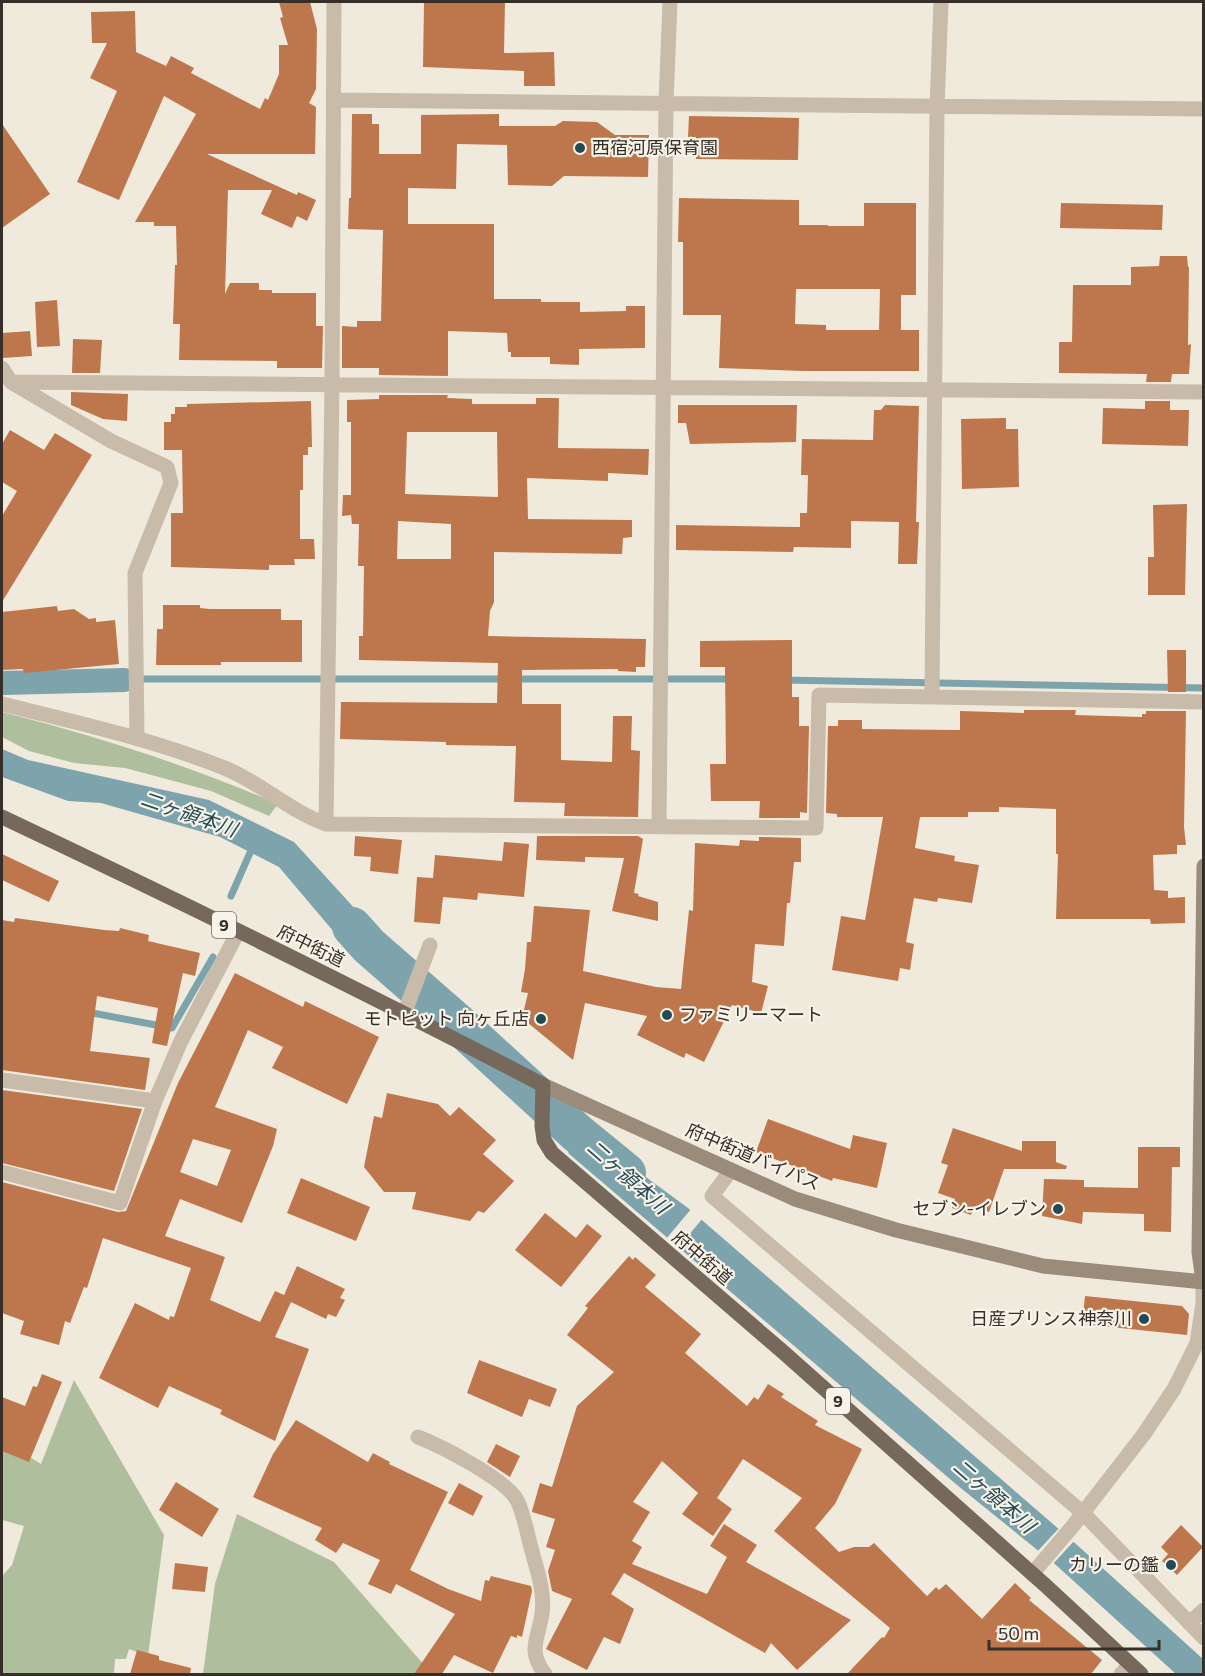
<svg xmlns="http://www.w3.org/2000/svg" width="1205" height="1676" font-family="Commissioner,'Noto Sans JP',sans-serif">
<rect width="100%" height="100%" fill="#f0eadd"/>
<path fill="#afbf9d" d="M2,712C96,736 188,765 278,804L269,816L211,791L125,768L74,763L29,751L2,737Z
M74,1380L164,1535L148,1656L129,1649L126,1659H115L114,1674H2V1576L12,1565L24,1526L2,1520V1440L41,1464Z
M237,1514L334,1562L432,1674H203L215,1584Z"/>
<path fill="#7da4ac" d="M2,749L28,760L209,800L294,842L399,957L388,973L345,945L279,867L220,837L101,803L68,801L2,777Z
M586,1133L688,1208L1076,1544L1203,1659V1674H1176L1056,1565L957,1485L568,1153Z"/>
<path fill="#f0eadd" d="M692,1208L703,1218L678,1248L666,1239Z
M1060,1527L1075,1540L1052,1565L1036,1553Z"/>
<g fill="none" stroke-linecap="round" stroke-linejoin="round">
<path stroke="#7da4ac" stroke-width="7" d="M144,679H733
M783,680L1204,688
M231,896L253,846
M87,1012L172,1028L213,957"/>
<path stroke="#7da4ac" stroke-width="24" d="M2,683L124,680"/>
<path stroke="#7da4ac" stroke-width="40" d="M352,927L369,946L456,1022L577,1133L626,1173"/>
</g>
<path fill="#be774d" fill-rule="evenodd" d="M279,2H310L317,29L316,89L309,103L316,107L315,154H207L297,195L298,192L316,200L307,221L297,216L292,228L261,214L272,190H228L225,294L230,283H259V290H272V293H316V326H323L322,368H277V361L179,360L180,324H173L175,265H177L176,226H154V222H135L196,114L164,96L119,200L77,182L117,91L90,78L107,43H92L91,12L135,11L136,52L166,66L171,56L194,68L191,73L260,109L265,98L268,100L279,74V45H288L280,18L283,17Z
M424,2H505L504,53L554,52L555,86H524V71L423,67Z
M352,114H372V124H379V154H421V115L499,114V126H555L563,121L597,122L615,135H649L648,177L564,176L552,186L508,185L507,145L457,144L456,189L408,188V224H494V299H541V302H580V312L626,311V306H645V348L579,349V365L550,364V357H511V352H508L507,333L448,331V376L379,375V368H342V326L357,327V321H381L383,230L348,229L349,198H351Z
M689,116L799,118L798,160L696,159V137H688Z
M2,124L50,194L2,228Z
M679,198L799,200V225H828V226H864V203H916V295H901V330H919V371H803L719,368L721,315H683V242H678ZM796,289H880L879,330H826V325L795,324Z
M1061,203L1163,205L1162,230L1060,228Z
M1160,256H1187L1188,267H1189L1188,345L1191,344L1189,374H1172L1171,382H1146L1147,374L1059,373V342H1072L1073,285H1131V267L1159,266Z
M57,300L60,346L37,347L35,302Z
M30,331L32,356L3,358L2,333Z
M73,339L102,340L100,373H72Z
M71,392L128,394L127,421L103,419L71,405Z
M379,395H448L447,398L472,399V404H536V398H559L558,448L649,449L648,475L608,473V481L527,478L528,519L632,520V537L623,538L622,554L494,552V602L490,611L488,636L646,639L645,667H636V672L618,671V669L522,670V704H561V760L612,762L613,716H632L631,750L640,751L638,817L564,816L565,803L514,802L516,746L446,745V742L340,739L341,702L497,703L498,663L359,660V636H363L364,566H358L359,524H352L351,515L342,516L343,495H351V422H347V400L379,399ZM407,432H497L498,497L405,494ZM398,521L451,524V559H397Z
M311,401L312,447H308V455H303V490H300V539H314L315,559H294L295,565H269V570L171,567V513H183L182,450H164V422H171V414H175V407H187V404Z
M1145,401H1170V410H1189L1188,446L1102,444L1103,408L1145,409Z
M678,405H797L796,442L690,444L686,423H678Z
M885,405L919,406L916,522H919L917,564H898L899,522L851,521V548L794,547L793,552L676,550V525L800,527V513H807L808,475H801L802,439L873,440L874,410H881Z
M1006,418V429H1018L1019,487L962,489L961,419Z
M10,430L44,450L55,433L92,455L2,602V516L17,491L2,482V444Z
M1187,504L1185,595H1148V557H1154L1153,505Z
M163,605H200V608L210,609H281V620H302V662H221V665H156L157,629H163Z
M57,606L58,611L74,609L89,619L96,618V622L115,620L119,664L24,673L23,669L2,670V612Z
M792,640V697H799V726H809L807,813L800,812V818H759L760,801H711L710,764H726L725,667H700V641Z
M1167,650H1186V692H1168Z
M1024,710H1076L1075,715L1142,717V714H1146V711H1186L1184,827L1186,845H1177V854L1153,855L1154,890L1168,891V898L1185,897V923L1151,924L1150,919H1056L1058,854H1056V809L999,807V812H968V817H920L915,848L955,856L954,861L979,865L972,903L938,898L937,902L914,898L906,942L914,944L910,970L900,968L898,981L832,970L841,916L865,920L883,817H837V814L826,813L828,726H838V720H862V729L960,730V711L1024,713Z
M355,836L402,840L398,874L370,871L371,857L354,856Z
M537,836H638L643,839L634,893L639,894L638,896L658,902V921L612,911L624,858L585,857V862L536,860Z
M759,837L801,838V862H794L790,903H787L784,946L755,944L752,982L768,986L761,1013L732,1005L704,1062L686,1053L684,1058L637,1035L647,1016L585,1003L573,1060L522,1018L528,993L521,992L525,969L527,942H531L534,906L590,910L583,971L656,987L681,989L689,910L693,911L695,843L739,846L740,840L759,841Z
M504,842L529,844L524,897L478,893L477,900L443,897L440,924L414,922L417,877L433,878L435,855L502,861Z
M2,854L59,881L49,902L2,880Z
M15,918L104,930L119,931L120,928L149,935L148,941L200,953L195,976L183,973L167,1046L152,1043L158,1008L97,996L90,1051L150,1058L145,1090L2,1070V920L14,922Z
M235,973L303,1007L305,1001L379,1037L347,1104L272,1068L283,1047L248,1030L215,1107L277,1129L273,1146L242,1223L180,1199L165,1236L225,1257L210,1300L260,1322L275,1291L284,1295L297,1266L345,1289L340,1298L345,1300L336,1317L328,1314L326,1319L291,1302L275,1337L309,1349L275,1441L220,1414L222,1410L169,1386L158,1408L99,1378L135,1303L169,1320L170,1316L174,1317L191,1268L103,1238L87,1288L84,1287L70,1323L65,1321L59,1345L20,1334L24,1321L2,1313V1182L118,1212L126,1211L178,1083ZM193,1139L231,1150L217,1186L180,1172Z
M2,1090L142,1109L114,1191L2,1163Z
M387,1093L438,1104L450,1116L459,1107L496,1140L483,1154L514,1181L484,1213L478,1211L470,1221L412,1209L416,1192H384L364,1167L374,1116L382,1118Z
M768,1119L850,1149L853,1135L887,1143L877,1188L833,1178L832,1181L756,1152Z
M953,1128L1022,1151V1141H1056V1162L1067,1166L1066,1169H1004L989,1212L974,1207L971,1215L952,1208L955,1199L938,1193L948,1165L941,1163Z
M1138,1147H1180V1167H1172L1171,1232L1144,1231V1214L1083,1212L1082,1224L1042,1216L1044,1179L1084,1180V1187L1138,1188Z
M301,1178L370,1207L356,1241L287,1213Z
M545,1213L576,1238L587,1224L602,1236L561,1287L515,1250Z
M629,1256L633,1260L635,1257L656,1275L645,1287L701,1334L685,1353L747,1406L754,1397L758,1400L768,1384L784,1394L781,1397L818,1421L815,1425L862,1449L835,1504L815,1528L839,1552L854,1547H869L874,1543L927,1596L936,1587L939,1590L946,1584L982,1619L1015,1583L1031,1598L1029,1600L1102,1660L1091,1674H847L882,1637L884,1638L890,1628L774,1531L802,1498L743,1459L717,1498L732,1509L713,1536L682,1514L698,1493L662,1461L633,1502L650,1512L632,1541L642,1547L632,1564L707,1594L727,1557L710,1546L724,1524L757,1545L746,1562L851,1620L797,1670L771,1643L765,1653L624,1573L611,1594L634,1609L620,1644L604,1637L587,1670L546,1649L572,1599L552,1591L548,1571L555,1550L546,1547L555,1519L532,1512V1511L540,1483L552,1487L577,1406L614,1372L567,1335L588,1308L585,1306Z
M1085,1296L1182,1306L1189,1314L1187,1335L1082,1324Z
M479,1360L557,1389L550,1407L529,1399L522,1417L467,1393Z
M42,1374L62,1382L29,1462L2,1451V1397L25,1406L33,1386L37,1387Z
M296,1420L368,1462L373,1453L390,1462L389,1464L448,1492L410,1570L448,1589L481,1601L485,1580L489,1581L491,1576L531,1586L532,1591L522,1637L517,1635V1638L511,1636L493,1673L454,1655L442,1674H414L455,1614L396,1584L391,1594L368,1584L380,1560L343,1543L336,1553L315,1540L322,1528L253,1497L273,1454Z
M496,1444L520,1456L510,1477L487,1462Z
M176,1482L219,1509L202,1537L159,1510Z
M459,1483L483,1496L473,1516L448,1503Z
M1181,1525L1203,1547L1177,1575L1162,1561L1168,1554L1161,1547Z
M175,1563L208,1567L205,1592L172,1589Z
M137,1650L159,1656V1660L191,1668L190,1674H130Z"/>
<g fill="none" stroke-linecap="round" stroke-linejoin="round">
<path stroke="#c8bba9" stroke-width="15" d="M334,100L1204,109
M2,368L11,382L111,441L167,467L171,483L135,573L137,739
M11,382L1204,392
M932,696L937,107L941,2
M2,704C75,722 151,739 222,767C259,781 289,811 326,824L816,828L819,695L1204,702
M326,824L332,384L334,2
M659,827L666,103L670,2
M404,1014L430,945
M2,1080L155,1101
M731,1170L712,1196L1083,1513L1204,1638
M2,1172L120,1203L155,1101L181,1041L238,932
M418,1437C441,1446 508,1480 518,1502C525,1518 528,1538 533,1555C538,1573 545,1594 542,1614C538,1640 527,1650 545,1674
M1032,1574L1072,1527L1144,1434L1174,1389L1197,1343L1203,1303V1281
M1189,1623L1204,1610
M1121,1674L1130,1665"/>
<path stroke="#9b8b7b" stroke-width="15" d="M543,1085L795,1199L896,1230L1043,1266L1204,1282
M1203,1281L1199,1252L1204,866"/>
<path stroke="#76685b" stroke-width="15" d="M2,817C184,903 365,992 543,1085L542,1126L544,1140L552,1153L782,1351L1045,1585L1141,1674"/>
</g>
<g fill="#214a54" stroke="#f8f3e9" stroke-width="2">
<circle cx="580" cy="148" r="6"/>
<circle cx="667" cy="1015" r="6"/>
<circle cx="541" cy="1019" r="6"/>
<circle cx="1058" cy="1209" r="6"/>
<circle cx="1144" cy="1319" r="6"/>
<circle cx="1171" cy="1565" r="6"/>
</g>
<g text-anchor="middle" stroke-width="4.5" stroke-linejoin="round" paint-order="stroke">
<g fill="#f8f3e9" stroke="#706963" stroke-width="1.5">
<rect x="212" y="912" width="24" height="26" rx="4.5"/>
<rect x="826" y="1388" width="24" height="26" rx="4.5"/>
</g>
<g font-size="16" font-weight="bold" fill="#352e29">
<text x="224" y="931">9</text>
<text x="838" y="1407">9</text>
</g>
<g font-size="18" fill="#352e29" stroke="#f8f3e9" text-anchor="end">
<text x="592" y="154" text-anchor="start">西宿河原保育園</text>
<text x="679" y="1021" text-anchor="start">ファミリーマート</text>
<text x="529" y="1025">モトピット 向ヶ丘店</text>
<text x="1046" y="1215">セブン-イレブン</text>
<text x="1132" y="1325">日産プリンス神奈川</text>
<text x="1159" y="1571">カリーの鑑</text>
</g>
<g font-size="18" fill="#352e29" stroke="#f8f3e9">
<text transform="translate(311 946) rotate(26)" y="6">府中街道</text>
<text transform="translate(753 1157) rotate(23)" y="6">府中街道バイパス</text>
<text transform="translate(702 1258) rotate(41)" y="6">府中街道</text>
</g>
<g font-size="20" font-style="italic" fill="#214a54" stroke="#f8f3e9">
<text transform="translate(189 814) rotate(19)" y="7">二ヶ領本川</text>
<text transform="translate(628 1177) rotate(41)" y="7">二ヶ領本川</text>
<text transform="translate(994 1496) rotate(41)" y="7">二ヶ領本川</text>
</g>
</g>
<rect width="1205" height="1676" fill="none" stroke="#352e29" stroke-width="6"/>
<path d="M989 1640v9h170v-9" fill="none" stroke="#352e29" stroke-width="3"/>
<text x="998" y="1640" font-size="18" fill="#352e29" stroke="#f8f3e9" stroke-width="4.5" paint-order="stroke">50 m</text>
</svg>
